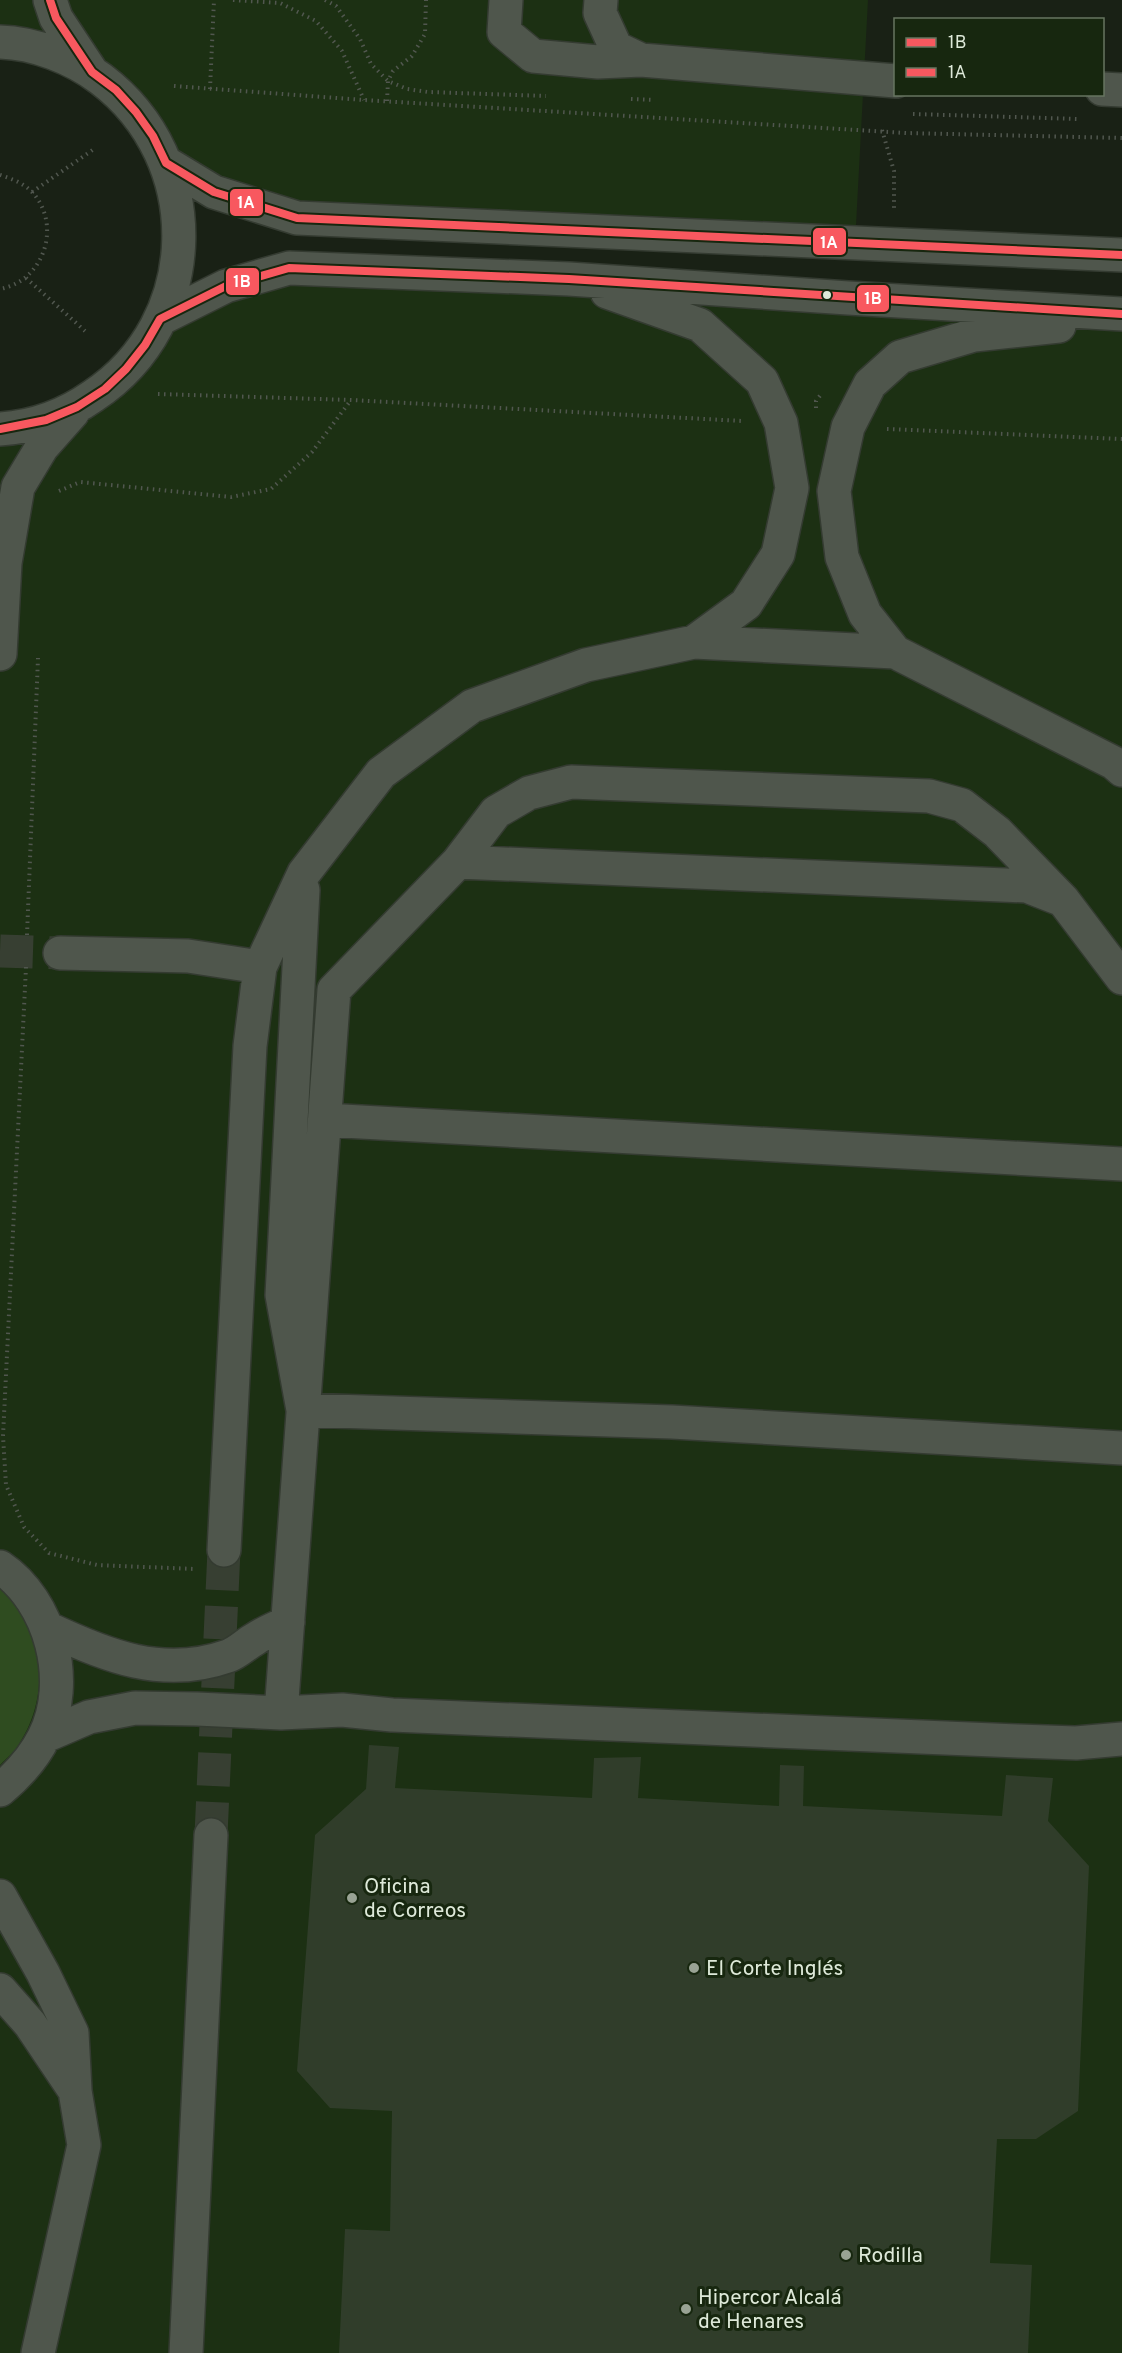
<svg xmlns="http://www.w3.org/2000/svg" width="1122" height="2353" font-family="Overpass,sans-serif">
<rect width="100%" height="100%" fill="#192115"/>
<path fill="#1c3013" d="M0,0H868L855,244L407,222L214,192L136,112L0,42Z
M289,268L1122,314V2353H0V429H12L145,345Z"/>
<path fill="#2f4c20" d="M0,1588C46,1626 51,1696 19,1744C15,1752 6,1758 0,1765Z"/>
<path fill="#303d2a" d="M369,1745L399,1747L395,1788L592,1798L594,1758L641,1757L638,1798L779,1806L780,1765L804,1766L803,1806L1002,1816L1006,1775L1053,1778L1048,1821L1089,1866L1078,2111L1036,2139H997L992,2231L990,2263L1032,2265L1028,2353H339L345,2229L390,2231L392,2111L330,2108L297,2071L315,1835L366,1789Z"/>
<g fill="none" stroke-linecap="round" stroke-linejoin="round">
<path stroke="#373f32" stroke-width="33" stroke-dasharray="33 16" stroke-linecap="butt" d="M0,951L60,953
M211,1835L224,1550"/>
<g stroke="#343b31" stroke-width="36">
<path id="minor" d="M50,0L56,18L91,71
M506,0L504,32L533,56L598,62L641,60L896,81
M601,0L600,13L616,48L641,60
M0,42C35,43 73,58 101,79C207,159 205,322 93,396C66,415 33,427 0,429
M1102,89L1122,90
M166,163L214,192L297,218L1122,255
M607,292L700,325L762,381L781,423L792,488L778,554L746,604L694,642
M160,319L226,286L289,268L569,279L848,298L1122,314
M895,652L865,614L842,557L834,491L848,427L870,384L900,357L974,335L1059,326
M0,654L5,563L18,487L42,447L73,412
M458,862L496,812L529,793L571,782L929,796L962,805L997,832L1063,900L1122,978
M303,890L282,1295L303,1410L672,1422L1122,1448
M60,953L188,956L260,967
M325,1120L1122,1164
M224,1550L250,1046L260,967L304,873L381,773L472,706L586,665L694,642L895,652L1114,763L1122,770
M0,1567C51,1601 72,1682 44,1737C33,1759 18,1775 0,1790
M47,1628C106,1656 163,1679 228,1656C237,1653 246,1644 255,1639C265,1632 277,1628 288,1622
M281,1713L334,990L458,862L1027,886L1063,900
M45,1736L89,1717L135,1708L197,1709L281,1713L342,1710L392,1715L1018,1741L1076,1743L1122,1739
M0,1896L43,1973L72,2033L75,2090
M0,1990L30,2024L75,2091L84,2145L38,2353
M186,2353L211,1835"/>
</g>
<path stroke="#51574f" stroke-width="4" stroke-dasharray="1.5 4.5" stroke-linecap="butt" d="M233,0L280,3L316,21L342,51L364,100
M325,0L336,6L360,39L371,64L388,81L407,89L428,92L546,96
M174,86L364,100L906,133L1122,138
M210,89L214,0
M631,99L654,100
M387,101L388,81L393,71L412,56L425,34L426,0
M913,114L1079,119
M882,130L894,171V210
M0,175C12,179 24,183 33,193C62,226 44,281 0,289
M32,192L94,149
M26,278L85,331
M158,394L351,400L742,421
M816,408V401L822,393
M887,429L1122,439
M59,491L80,482L231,497L271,489L312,452L351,400
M27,935L38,658
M26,967L3,1436L6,1485L24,1527L49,1553L97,1565L195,1569"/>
<use href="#minor" stroke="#4f564c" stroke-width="33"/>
<g stroke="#17270f" stroke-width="12">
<path id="bus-1" d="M0,429L46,420L77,407L105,389L126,369L145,345L160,319L226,286L289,268L569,279L1122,314"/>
</g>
<g stroke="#17270f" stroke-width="12">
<path id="bus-2" d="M50,0L56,18L92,72L116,90L136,112L153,136L166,163L214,192L297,218L1122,255"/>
</g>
<use href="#bus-1" stroke="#f8585f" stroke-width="8"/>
<use href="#bus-2" stroke="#f8585f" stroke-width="8"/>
</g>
<circle fill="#dee9d9" stroke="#17270f" stroke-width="2" cx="827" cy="295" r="5"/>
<g fill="#99a394" stroke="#17270f" stroke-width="2">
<circle cx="352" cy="1898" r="6"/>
<circle cx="694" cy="1968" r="6"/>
<circle cx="846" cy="2255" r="6"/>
<circle cx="686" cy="2309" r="6"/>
</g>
<g text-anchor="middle" stroke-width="6" stroke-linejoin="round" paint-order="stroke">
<g font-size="21" fill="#dee9d9" stroke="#17270f" text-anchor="start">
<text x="364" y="1893">Oficina<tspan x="364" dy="24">de Correos</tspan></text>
<text x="706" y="1975">El Corte Inglés</text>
<text x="858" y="2262">Rodilla</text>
<text x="698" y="2304">Hipercor Alcalá<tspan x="698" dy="24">de Henares</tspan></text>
</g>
</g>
<g stroke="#17270f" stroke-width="2">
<rect x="229" y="188" width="35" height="29" rx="6" fill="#f8585f"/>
<rect x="812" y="227" width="35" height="29" rx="6" fill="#f8585f"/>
<rect x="225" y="267" width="35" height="29" rx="6" fill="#f8585f"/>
<rect x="856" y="284" width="34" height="29" rx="6" fill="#f8585f"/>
</g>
<g font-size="16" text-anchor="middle" font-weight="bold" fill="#fff">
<text x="246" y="208">1A</text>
<text x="829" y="248">1A</text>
<text x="242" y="287">1B</text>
<text x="873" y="304">1B</text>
</g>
<rect x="894" y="18" width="210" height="78" fill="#17270f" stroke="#677560" stroke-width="1.5"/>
<rect x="906" y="38" width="30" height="9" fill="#f8585f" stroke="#677560" stroke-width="1.5"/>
<text x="948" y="48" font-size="18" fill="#dee9d9">1B</text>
<rect x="906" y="68" width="30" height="9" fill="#f8585f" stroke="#677560" stroke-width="1.5"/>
<text x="948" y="78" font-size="18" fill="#dee9d9">1A</text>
</svg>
